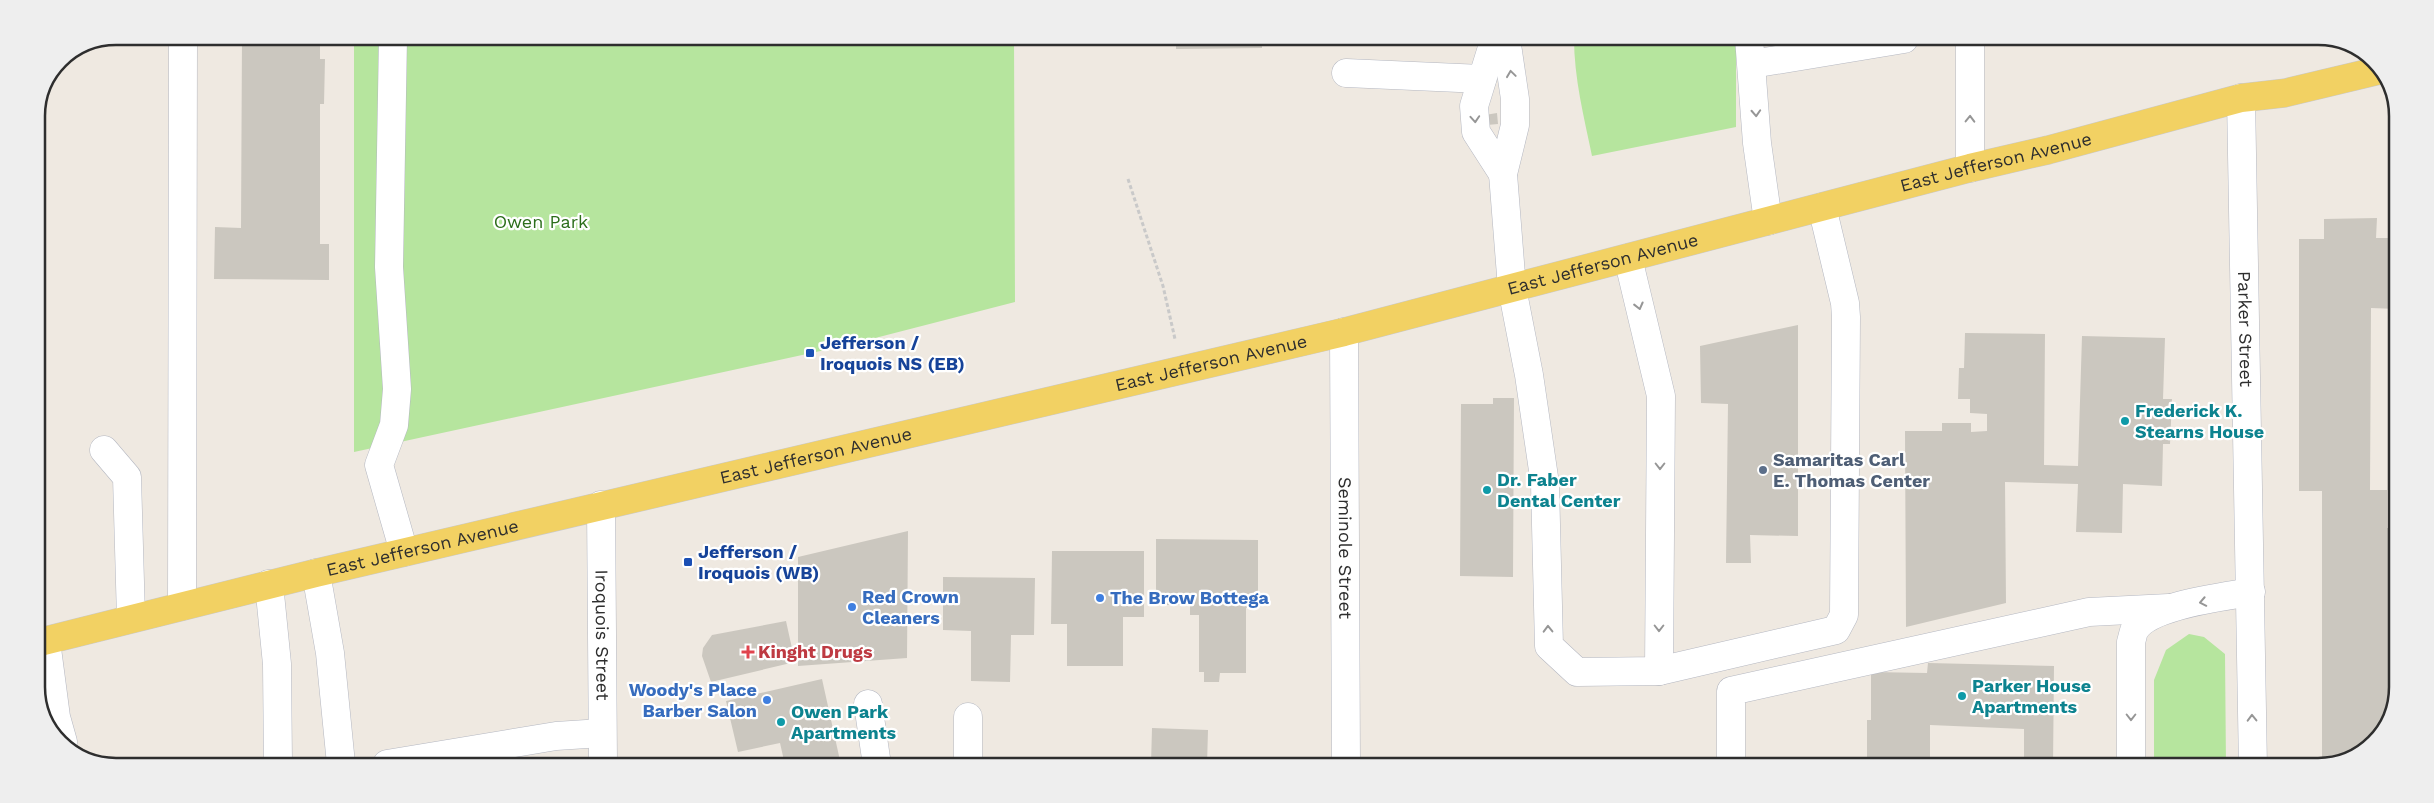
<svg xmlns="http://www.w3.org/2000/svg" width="2434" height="803" font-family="'Work Sans',sans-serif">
<rect width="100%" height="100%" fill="#efe9e1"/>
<path fill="#b6e59e" d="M354,37H1014L1015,302L848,345L354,452Z
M1574,38H1736V127L1592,156C1584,117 1574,78 1574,38Z
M2189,634L2204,637L2225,654L2226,767H2154V680L2166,650Z"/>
<path fill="#cbc7bf" d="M242,36L320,37V59H325L324,104H320V244H329V280L214,279L215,227L241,228Z
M1176,38H1262V48L1176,49Z
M1497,113L1498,124L1487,125L1485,115Z
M2377,218L2376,238H2397V309L2371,308L2370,490H2387V528H2396L2395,708L2367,750L2322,766V491H2299V239H2324V219Z
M1798,325V536L1750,535L1751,563H1726L1728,404L1701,403L1700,346Z
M1965,333L2045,334L2044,465L2078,466L2082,336L2165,338L2163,399H2172L2170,444H2163L2162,486L2123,484L2122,533L2076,532L2078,484L2005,482L2006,603L1906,627L1905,431H1942V423H1971V432L1987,431V414L1970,413V399H1958L1959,368H1964Z
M1493,398H1514L1513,577L1460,576L1461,404H1493Z
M908,531L907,658L798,666V557Z
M1156,539L1258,540V608H1246V673H1220L1219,682H1204V672H1199V615H1190V605H1156Z
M1052,551H1144V617H1123V666H1067V624H1051Z
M943,577L1035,578L1034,635H1011L1010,682L971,681V631L943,630Z
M786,621L795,662L711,682L702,656L703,648L712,635Z
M1928,663L2054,666L2053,766H2024V729L1930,725V766H1867V720H1871V672L1927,673Z
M822,679L841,765H785L780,743L738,752L726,701Z
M1152,728L1208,730L1207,765H1151Z"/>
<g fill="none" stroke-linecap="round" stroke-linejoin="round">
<g stroke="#b4b7c1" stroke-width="29">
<g id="minor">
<path d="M393,37L389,267L397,389L394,425L379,465L404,552"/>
<path d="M1495,38L1474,106L1476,132L1503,174"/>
<path d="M1506,38L1515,99V125L1503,174L1512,288L1529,375L1545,484L1549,646L1577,672L1659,671L1661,396L1628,258"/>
<path d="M1749,38L1757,143L1768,221"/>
<path d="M1970,39V168"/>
<path d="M1752,64L1904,39"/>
<path d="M1346,73L1482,79"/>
<path id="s1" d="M2241,98L2253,767"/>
<path id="s2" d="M1344,332L1346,766"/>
<path d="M104,450L127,477L131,618"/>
<path id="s3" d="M601,505L603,765"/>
<path d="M316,573L330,653L341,764"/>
<path d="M269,584L277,664L278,764"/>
<path d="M182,606L183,36"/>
<path d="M46,641L56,717L63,742"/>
<path d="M1659,671L1836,630L1844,615L1846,317L1845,303L1822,207"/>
<path d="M868,704L877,765"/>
<path d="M968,717V765"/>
<path d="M387,764L556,736L602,733"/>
<path d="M1731,766V691L2089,612L2169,608"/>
<path d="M2131,767V642C2132,639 2133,634 2134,631C2148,605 2223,597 2251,592"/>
</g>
</g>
<g stroke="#c9c9c9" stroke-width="29">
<g id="major">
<path id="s4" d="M36,643L316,573L1344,332L1970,168L2048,150L2241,98L2285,93L2381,70"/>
</g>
</g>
<path stroke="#c9c9c9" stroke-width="3" stroke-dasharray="4 2.5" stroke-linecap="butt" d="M1128,179L1163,286L1175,339"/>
<use href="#minor" stroke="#fff" stroke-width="28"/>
<use href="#major" stroke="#f2d163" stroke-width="28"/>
</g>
<defs><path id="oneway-chevron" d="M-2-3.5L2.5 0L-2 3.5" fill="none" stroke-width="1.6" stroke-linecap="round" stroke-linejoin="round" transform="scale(1.25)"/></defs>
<g stroke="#969696">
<use href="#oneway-chevron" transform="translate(1511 74) rotate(-98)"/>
<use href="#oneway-chevron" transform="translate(1756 113) rotate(87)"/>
<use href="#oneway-chevron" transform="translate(1475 119) rotate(86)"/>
<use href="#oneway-chevron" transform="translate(1970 119) rotate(-89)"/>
<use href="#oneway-chevron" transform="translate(1639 306) rotate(76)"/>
<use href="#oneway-chevron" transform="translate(1660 466) rotate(90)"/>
<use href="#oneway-chevron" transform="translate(2203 602) rotate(169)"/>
<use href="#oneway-chevron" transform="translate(1659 628) rotate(90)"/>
<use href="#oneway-chevron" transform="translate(1548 629) rotate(-91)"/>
<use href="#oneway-chevron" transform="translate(2131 717) rotate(90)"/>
<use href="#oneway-chevron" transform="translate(2252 718) rotate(-91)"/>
</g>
<g fill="#1a4fb4" stroke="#fff" stroke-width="2">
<rect x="805" y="348" width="10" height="10" rx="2.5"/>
<rect x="683" y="557" width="10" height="10" rx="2.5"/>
</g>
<g fill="#0f9aa8" stroke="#fff" stroke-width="2">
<circle cx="2125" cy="421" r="5"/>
<circle cx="1487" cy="490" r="5"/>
<circle cx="1962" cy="696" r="5"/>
<circle cx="781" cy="722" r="5"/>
</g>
<circle fill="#5c6f8a" stroke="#fff" stroke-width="2" cx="1763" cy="470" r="5"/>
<g fill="#3f7fe0" stroke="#fff" stroke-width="2">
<circle cx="1100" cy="598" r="5"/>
<circle cx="852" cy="607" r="5"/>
<circle cx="767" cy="700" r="5"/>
</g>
<path fill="#e0444e" stroke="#fff" stroke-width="2" d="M745.5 644.5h5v5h5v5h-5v5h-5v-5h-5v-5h5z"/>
<g text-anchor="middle" stroke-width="4.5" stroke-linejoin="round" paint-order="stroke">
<g font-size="18" fill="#2e2e2e" stroke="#fff">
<text dy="6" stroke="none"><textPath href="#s4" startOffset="2018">East Jefferson Avenue</textPath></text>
<text dy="6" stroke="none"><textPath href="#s4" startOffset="1612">East Jefferson Avenue</textPath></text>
<text dy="6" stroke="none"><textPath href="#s1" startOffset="231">Parker Street</textPath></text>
<text dy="6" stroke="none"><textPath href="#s4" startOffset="1208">East Jefferson Avenue</textPath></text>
<text dy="6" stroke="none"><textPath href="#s4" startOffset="802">East Jefferson Avenue</textPath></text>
<text dy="6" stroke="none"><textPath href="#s4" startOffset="398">East Jefferson Avenue</textPath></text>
<text dy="6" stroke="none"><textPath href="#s2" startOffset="216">Seminole Street</textPath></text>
<text dy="6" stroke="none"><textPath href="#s3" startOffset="130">Iroquois Street</textPath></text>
</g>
<g font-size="18" fill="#2c6e1b" stroke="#fff">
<text x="541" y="228">Owen Park</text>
</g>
<g font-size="18" font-weight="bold" fill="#164399" stroke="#fff" text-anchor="start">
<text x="820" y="349">Jefferson /<tspan x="820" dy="21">Iroquois NS (EB)</tspan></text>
<text x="698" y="558">Jefferson /<tspan x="698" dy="21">Iroquois (WB)</tspan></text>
</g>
<g font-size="18" font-weight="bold" fill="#0d838f" stroke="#fff" text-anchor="start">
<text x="2135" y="417">Frederick K.<tspan x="2135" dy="21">Stearns House</tspan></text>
<text x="1497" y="486">Dr. Faber<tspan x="1497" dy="21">Dental Center</tspan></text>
<text x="1972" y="692">Parker House<tspan x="1972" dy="21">Apartments</tspan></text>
<text x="791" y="718">Owen Park<tspan x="791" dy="21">Apartments</tspan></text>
</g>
<g font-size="18" font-weight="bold" fill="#4e5e75" stroke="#fff" text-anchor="start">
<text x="1773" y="466">Samaritas Carl<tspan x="1773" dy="21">E. Thomas Center</tspan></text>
</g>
<g font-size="18" font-weight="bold" fill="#366cbe" stroke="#fff" text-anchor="start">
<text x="862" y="603">Red Crown<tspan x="862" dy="21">Cleaners</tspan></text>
<text x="1110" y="604">The Brow Bottega</text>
<text x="757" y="696" text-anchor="end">Woody's Place<tspan x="757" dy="21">Barber Salon</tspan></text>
</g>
<g font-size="18" font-weight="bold" fill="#be3a42" stroke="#fff" text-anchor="start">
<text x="758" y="658">Kinght Drugs</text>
</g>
</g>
<path d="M0 0H2434V803H0ZM116 45H2318A71 71 0 0 1 2389 116V687A71 71 0 0 1 2318 758H116A71 71 0 0 1 45 687V116A71 71 0 0 1 116 45Z" fill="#eee" fill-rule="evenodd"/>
<path fill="none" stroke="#2e2e2e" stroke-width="2.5" d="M116 45H2318A71 71 0 0 1 2389 116V687A71 71 0 0 1 2318 758H116A71 71 0 0 1 45 687V116A71 71 0 0 1 116 45Z"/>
</svg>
